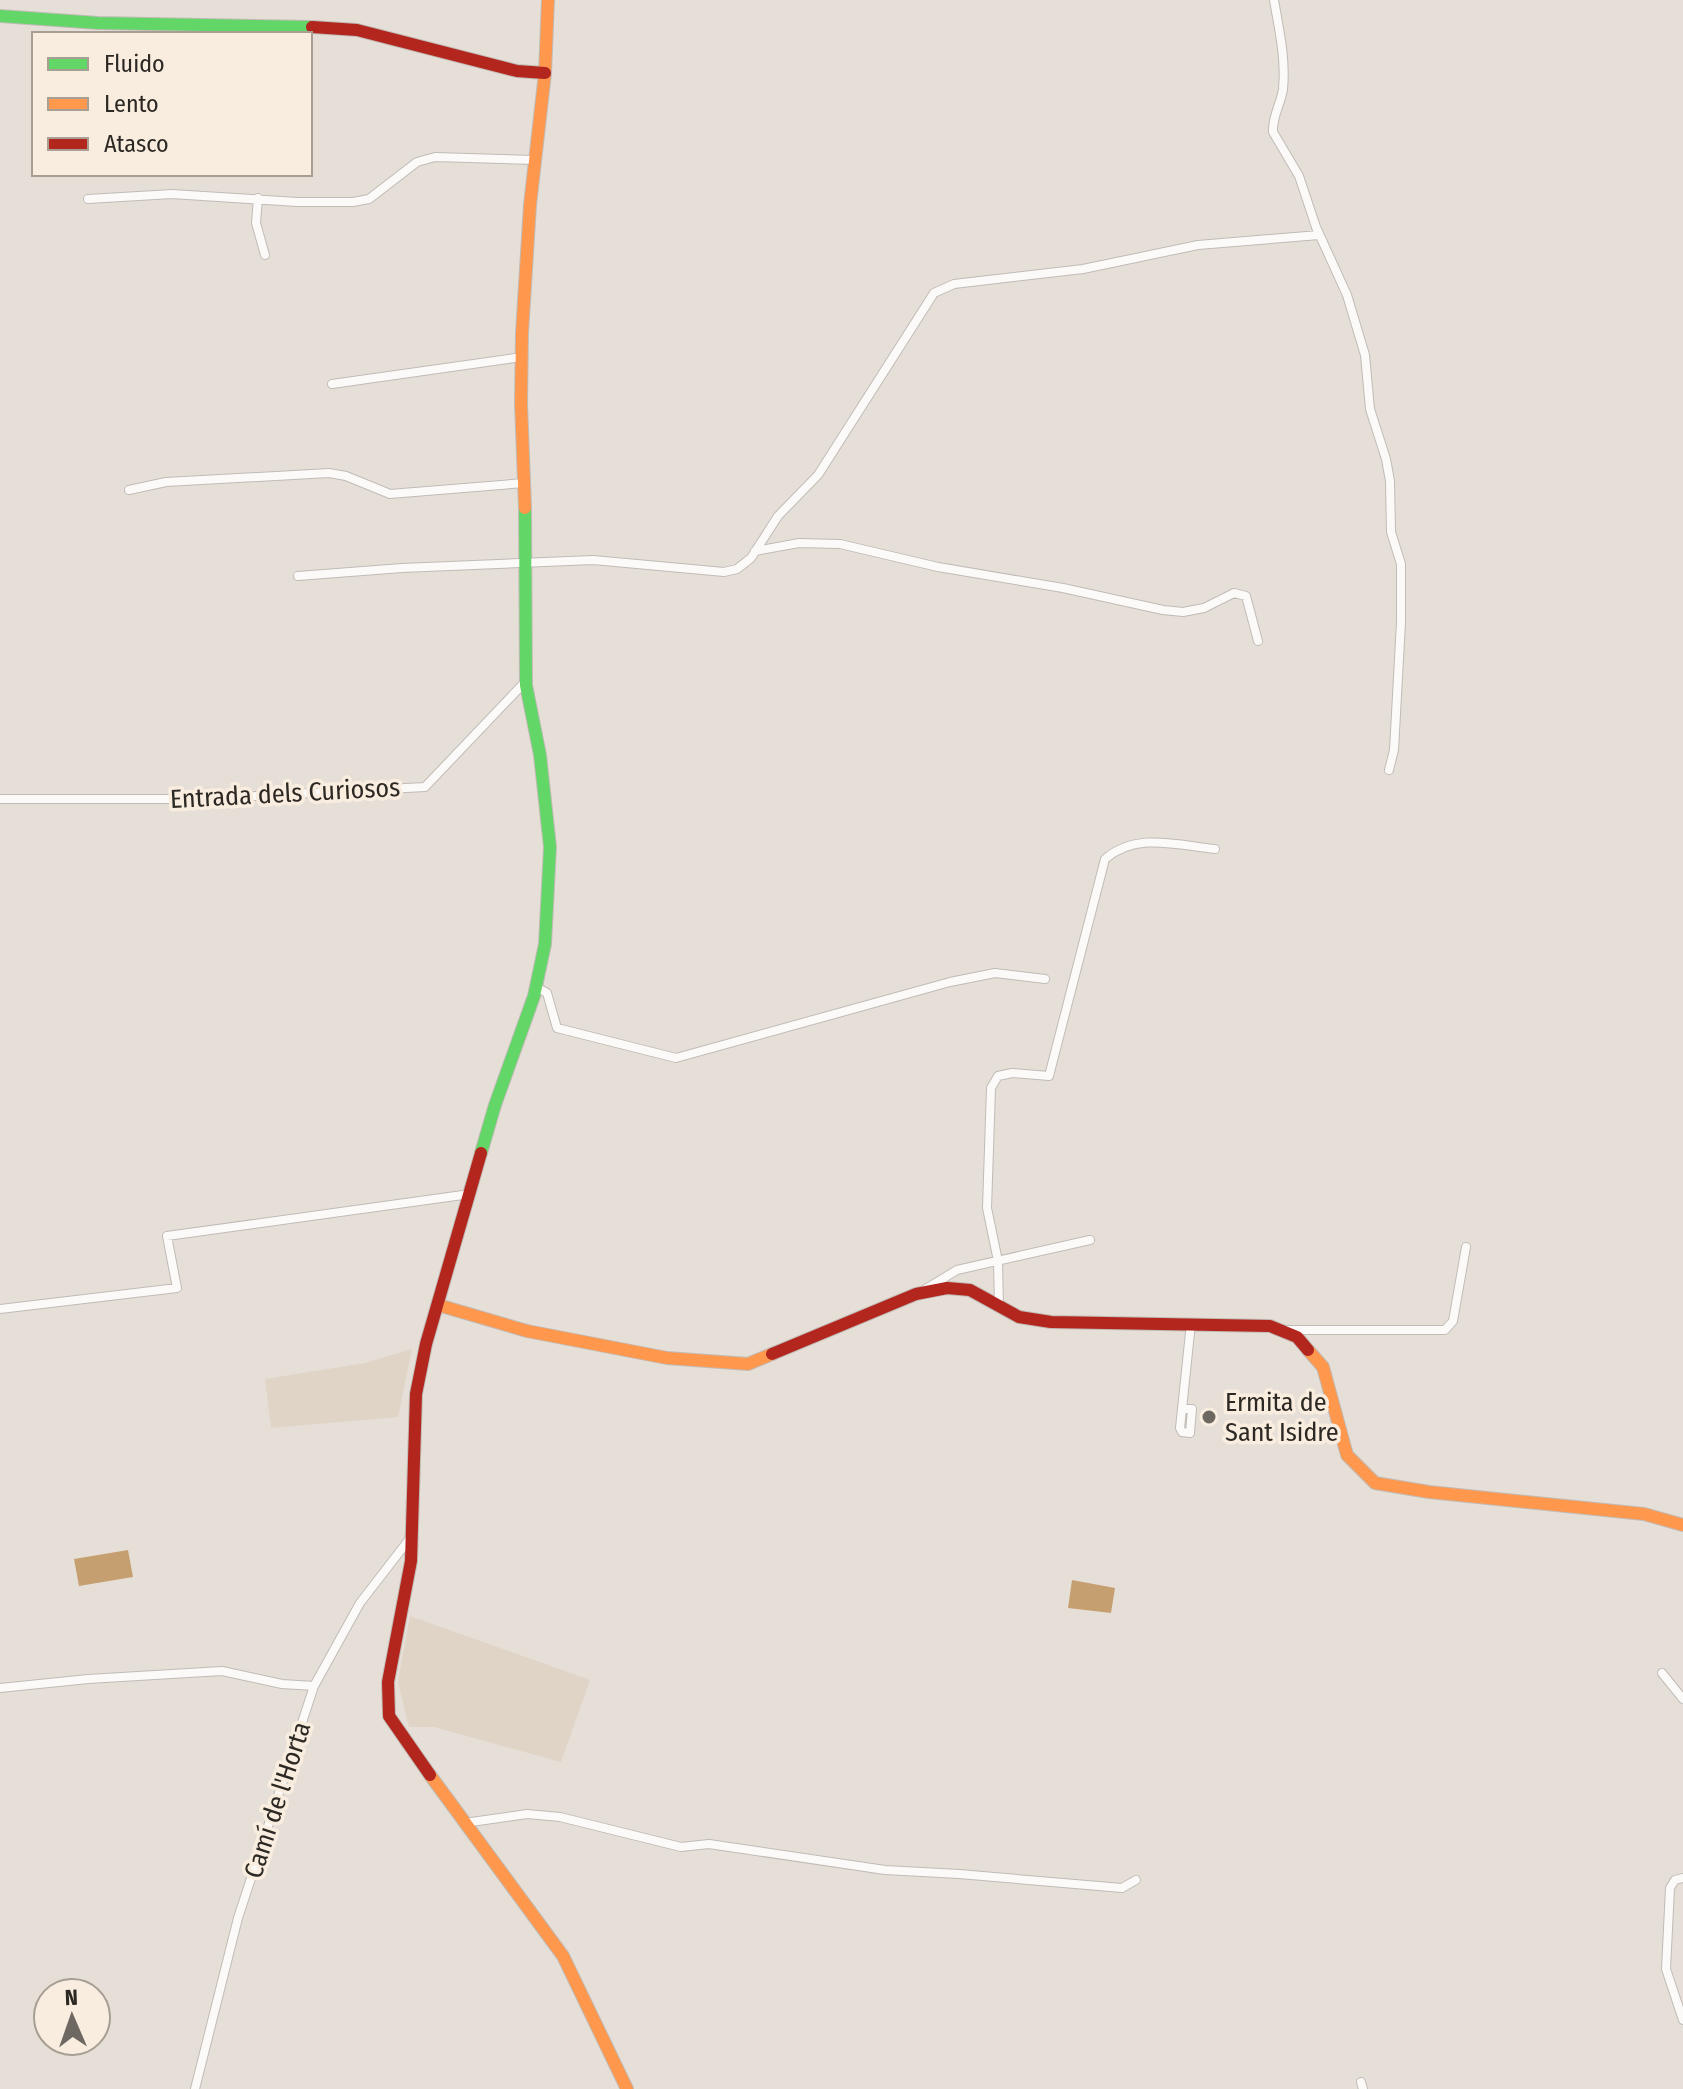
<svg xmlns="http://www.w3.org/2000/svg" width="1683" height="2089" font-family="'Fira Sans Condensed',sans-serif">
<rect width="100%" height="100%" fill="#e6dfd8"/>
<path fill="#e0d4c6" d="M412,1349L398,1417L271,1428L265,1379L365,1363Z
M410,1616L590,1680L561,1762L434,1727H409L398,1682Z"/>
<path fill="#c69f70" d="M128,1550L133,1577L79,1586L74,1559Z
M1072,1580L1115,1588L1111,1613L1068,1608Z"/>
<g fill="none" stroke-linecap="round" stroke-linejoin="round">
<g stroke="#c1bbb6" stroke-width="10">
<path id="street" d="M1274,0C1279,30 1286,58 1283,89C1281,104 1272,116 1273,132L1299,176L1316,227L1347,295L1365,355L1370,409L1386,459L1390,481L1391,532L1401,564V622L1394,750L1389,770
M258,198L256,223L265,255
M88,199L172,194L297,202H353L369,199L417,162L435,157L535,160
M332,384L522,357
M129,490L166,482L329,473L346,476L390,494L524,483
M755,551L799,543L840,544L938,567L1063,588L1163,610L1183,612L1204,608L1234,593L1246,596L1258,641
M298,576L402,568L593,560L724,572L737,569L751,558L778,516L818,475L934,293L954,284L1083,269L1198,245L1319,235
M0,799H198L425,787L526,681
M536,987L547,993L557,1028L676,1058L950,982L995,973L1045,979
M924,1290L957,1270L1090,1240
M999,1307L998,1261L987,1208L991,1088L998,1076L1012,1073L1049,1076L1105,859C1137,832 1176,845 1215,849
M0,1309L177,1288L167,1236L470,1194
M1285,1330H1445L1453,1321L1466,1247
M1182,1409H1192L1190,1433L1182,1432L1180,1428L1191,1323
M1662,1673L1683,1699
M0,1688L88,1679L222,1671L282,1684L314,1686
M464,1823L527,1814L560,1817L681,1847L709,1844L885,1870L959,1874L1122,1888L1136,1880
M1683,1878L1675,1880L1670,1888L1666,1969L1683,2020
M1361,2082L1363,2089
M195,2089L238,1918L314,1686L360,1603L411,1537"/>
</g>
<g stroke="#c1bbb6" stroke-width="14">
<path id="fast" d="M0,16L98,23L312,27
M481,1153L495,1105L534,996L545,944L550,847L540,755L526,685L525,508"/>
</g>
<g stroke="#c1bbb6" stroke-width="14">
<path id="slow" d="M525,508L521,403L522,333L530,205L545,73L548,0
M438,1305L527,1331L667,1358L748,1364L772,1354
M1308,1350L1323,1367L1347,1455L1375,1483L1429,1492L1644,1514L1683,1525
M430,1775L563,1956L627,2089"/>
</g>
<g stroke="#c1bbb6" stroke-width="14">
<path id="jam" d="M312,27L357,30L517,71L545,73
M772,1354L916,1294L947,1288L970,1290L1019,1317L1051,1322L1270,1326L1297,1337L1308,1350
M430,1775L389,1716L388,1682L411,1561L416,1394L426,1344L481,1153"/>
</g>
<use href="#street" stroke="#fbfaf9" stroke-width="8"/>
<use href="#fast" stroke="#63d668" stroke-width="12"/>
<use href="#slow" stroke="#ff974d" stroke-width="12"/>
<use href="#jam" stroke="#b3261e" stroke-width="12"/>
</g>
<circle fill="#6d6862" stroke="#f9eddf" stroke-width="3" cx="1209" cy="1417" r="8"/>
<g text-anchor="middle" stroke-width="7" stroke-linejoin="round" paint-order="stroke">
<g font-size="26" fill="#2c2823" stroke="#f9eddf">
<text transform="translate(285 793) rotate(-3)" y="9">Entrada dels Curiosos</text>
<text transform="translate(277 1800) rotate(-72)" y="9">Camí de l'Horta</text>
</g>
<g font-size="26" fill="#2c2823" stroke="#f9eddf" text-anchor="start">
<text x="1225" y="1411">Ermita de<tspan x="1225" dy="30">Sant Isidre</tspan></text>
</g>
</g>
<rect x="32" y="32" width="280" height="144" fill="#f9eddf" stroke="#a79e94" stroke-width="2"/>
<rect x="48" y="58" width="40" height="12" fill="#63d668" stroke="#a79e94" stroke-width="2"/>
<text x="104" y="72" font-size="24" fill="#2c2823">Fluido</text>
<rect x="48" y="98" width="40" height="12" fill="#ff974d" stroke="#a79e94" stroke-width="2"/>
<text x="104" y="112" font-size="24" fill="#2c2823">Lento</text>
<rect x="48" y="138" width="40" height="12" fill="#b3261e" stroke="#a79e94" stroke-width="2"/>
<text x="104" y="152" font-size="24" fill="#2c2823">Atasco</text>
<g transform="translate(72 2017) rotate(358)"><circle r="38" fill="#f9eddf" stroke="#a79e94" stroke-width="2"/>
<path d="M0-6L14 30L0 20L-14 30Z" fill="#6d6862"/>
<text y="-12" font-size="22" font-weight="bold" text-anchor="middle" fill="#2c2823">N</text>
</g>
</svg>
